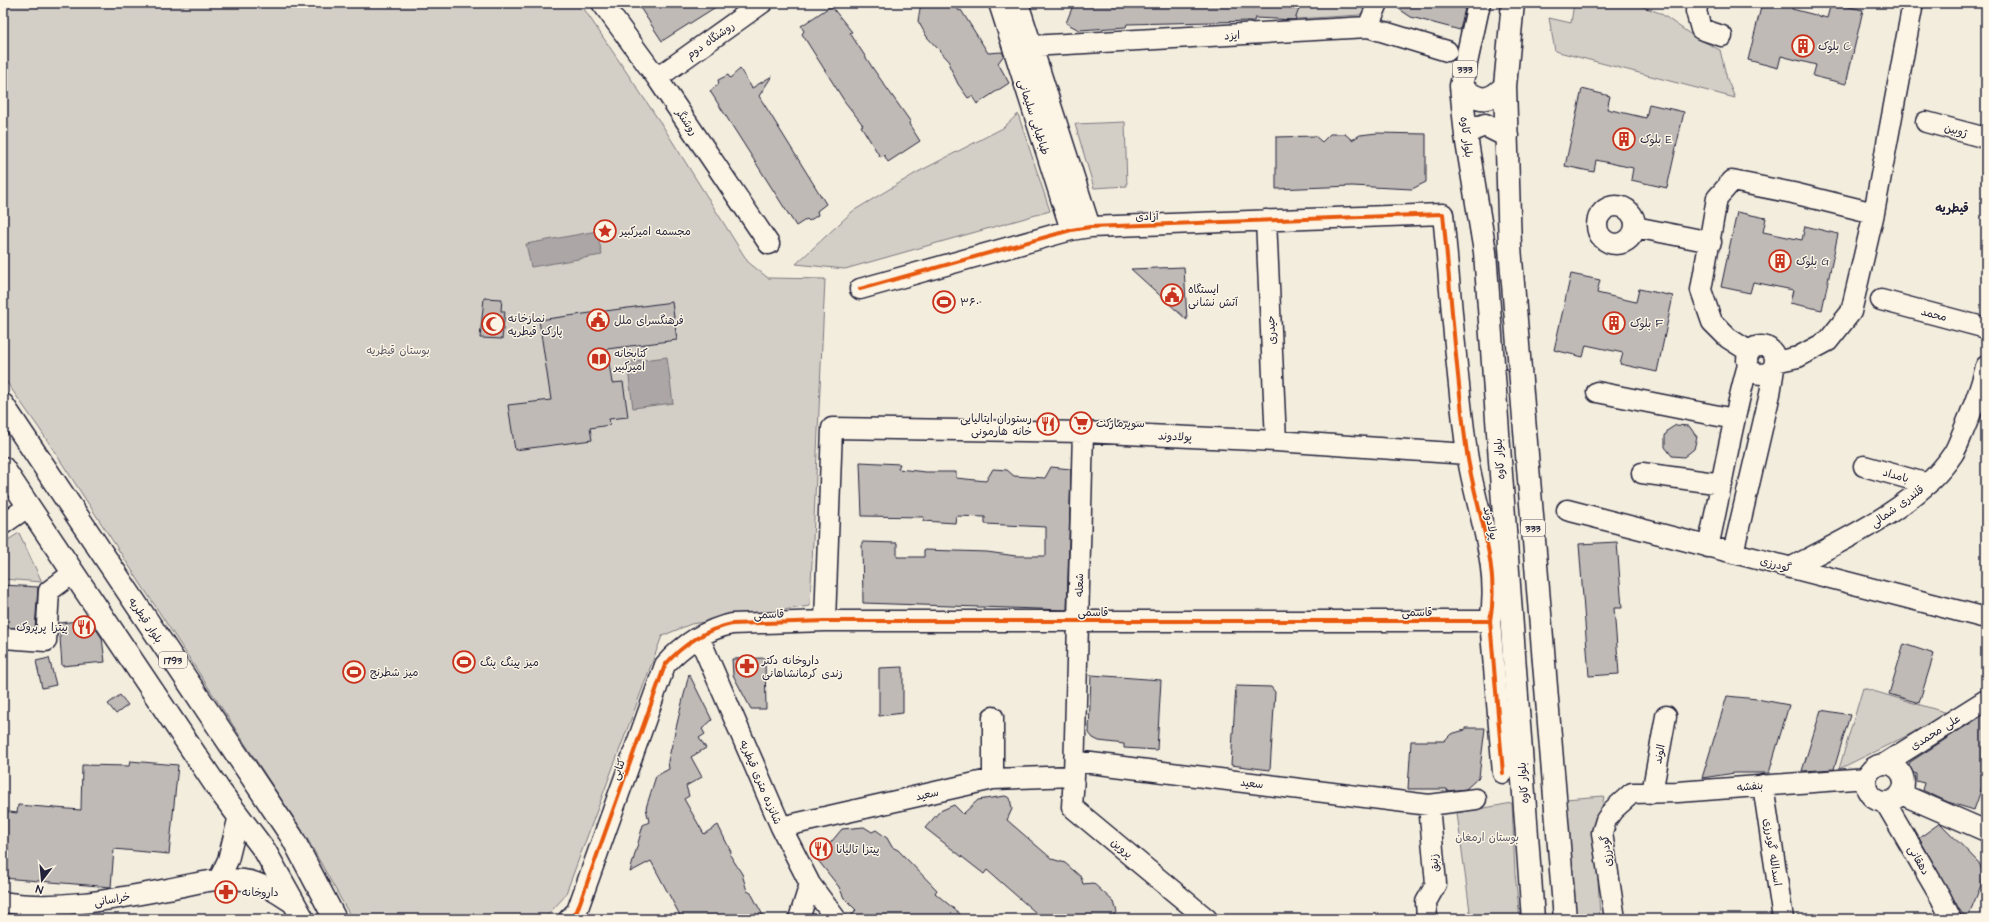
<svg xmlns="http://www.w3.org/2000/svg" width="1989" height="922" font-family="'Architects Daughter','Playpen Sans Arabic',sans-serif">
<rect width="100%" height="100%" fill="#f3edde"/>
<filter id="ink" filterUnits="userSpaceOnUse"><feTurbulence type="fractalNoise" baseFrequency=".025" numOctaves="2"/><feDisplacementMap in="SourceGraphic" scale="8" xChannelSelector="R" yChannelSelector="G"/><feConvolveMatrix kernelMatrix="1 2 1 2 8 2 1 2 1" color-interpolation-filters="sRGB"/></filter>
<g filter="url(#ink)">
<path fill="#d4cfc6" stroke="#7b7880" d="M3,3H580L664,128L748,262L768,278L825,279L810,606L691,624L662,636L565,896L544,919H352L308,840L39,428L3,377Z
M1287,3H1371L1368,10L1359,15L1281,20Z
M1574,3H1632L1660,13L1693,36L1720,50L1727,79L1735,98L1555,51L1549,18L1571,23Z
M1018,114L1050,211L845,269L796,264L853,211L916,173L1003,128Z
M1125,122L1127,186L1094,188L1075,124Z
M19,533L42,582L3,579V543Z
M1863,688L1951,714L1839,769Z
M1604,796L1596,838L1600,919H1576L1565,799Z
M1512,803L1515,874L1520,919H1471L1457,813Z"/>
<path fill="#aca7a6" stroke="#75727b" d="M597,231L602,255L531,267L526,244Z
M667,357L673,403L633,408L627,362Z"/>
<path fill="#bfbab6" stroke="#22223b" d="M637,3H722L662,41Z
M921,3H954L959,11L961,10L988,53L1002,52L1004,55L998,63L1009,83L977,104L972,96L968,98L958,84L949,65L950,62L927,37L918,21Z
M1074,3H1301L1295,20L1255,18L1254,21L1127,24L1126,27L1079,30L1066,23Z
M1390,3H1466L1460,30L1411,17Z
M1762,3H1793L1792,9L1827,18L1831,3L1863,10L1846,84L1813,76L1816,65L1781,56L1778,68L1748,60Z
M831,6L852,32L850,33L874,70L910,121L909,124L920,141L888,162L884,155L880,157L874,147L861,126L863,125L845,102L802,34L804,31L801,26Z
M740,69L752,88L772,76L759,96L826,204L817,211L818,215L809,221L807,219L796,226L710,91L719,84L718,80L728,75L730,78Z
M1582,89L1610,96L1607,109L1646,118L1649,104L1684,112L1667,188L1631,180L1633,168L1596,160L1594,172L1565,166Z
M1377,133L1426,134V182L1412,189L1352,186L1276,189V137L1315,136L1322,142L1330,134H1345L1352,140L1360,135Z
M1737,212L1766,218L1763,232L1802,240L1805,226L1838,234L1822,310L1790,303L1793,290L1753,282L1750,293L1721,287Z
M1184,267L1187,320L1131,269Z
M1571,274L1600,280L1597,293L1636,302L1639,289L1673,296L1657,372L1620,364L1623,353L1586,345L1583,357L1554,350Z
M484,298L502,299L501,311H505L502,339L480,338Z
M672,302L677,340L607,349L612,383L623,382L628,417L609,419L610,425L590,428L592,440L515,450L508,405L551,400L539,320Z
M1676,425L1689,426L1697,437L1694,449L1684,457L1672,456L1665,447V436L1668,430Z
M860,462L900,464L898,469L926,472H956V478L986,481L993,469L1007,470L1014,476L1045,478L1051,467L1071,469L1067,610L863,603L862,542L897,543V557H924V550L987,552L1016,556H1046V527L985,524V517L956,516L955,523L923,521L924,517L862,516Z
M1617,542L1622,608H1614L1619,674L1589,676L1579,544Z
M3,585L38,587L35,629L3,627Z
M90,620L102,638L105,662L62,666L59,623Z
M1904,644L1934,654L1919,703L1889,694Z
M49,658L56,685L42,688L36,661Z
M765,658L766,709H751L733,675L732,659Z
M903,667V713L879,716V668Z
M689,674L712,720L702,729L705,734L699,738L706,748L691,757L702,777L686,786L689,796L684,799L704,834L718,825L731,852L730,855L742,874L747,891L751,893L765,919H682L651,861L630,872L643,825L649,822L646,808L656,776L669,769L668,761Z
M1091,675L1161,680L1157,750L1124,748V744L1099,741L1093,738L1089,733Z
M1236,686L1271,687L1275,692L1270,770L1231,765Z
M120,695L128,705L116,714L108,704Z
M1727,696L1757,699L1789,705L1769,773H1735L1702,778Z
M1821,710L1850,715L1834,769L1802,771Z
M1983,715L1986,716V776L1974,810L1948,802L1922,790L1924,783L1916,781V774L1907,770L1910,762Z
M1465,728H1485L1479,777L1466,789L1447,791V789H1408L1411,741H1444L1451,734L1465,730Z
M130,761L178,765L169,854L114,849L111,887L3,878V811L17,813L18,805L81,810L82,765L129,766Z
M1005,796L1010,798L1012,809L1007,820L1052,859L1065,863L1081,877L1083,884L1093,883L1114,902L1117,912L1111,919H1043L987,870L984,874L925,828L940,811L954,805L963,814L978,800Z
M1940,823L1979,863L1985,876L1967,919L1959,909L1919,838Z
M864,827L872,832L876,830L887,838L892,847L898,850L937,890L935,893L966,919H848L856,910L844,898L839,887L817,859L842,829Z"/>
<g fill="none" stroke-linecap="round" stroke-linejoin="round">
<g stroke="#22223b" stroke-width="23">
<path id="minor" d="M602,3L657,78L769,244
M999,3L1071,230
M1018,3L1090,227
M1698,3L1696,11L1701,29L1722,36
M1368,27L1378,3
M1014,51L1031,46L1368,27L1447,51
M657,78L762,3
M1926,122L1986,138
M1597 225a19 19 0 1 1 38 0a19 19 0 1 1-38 0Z
M1266,220L1276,441
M1635,227L1711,242
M860,289L1071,230L1090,227L1443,214C1451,294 1456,374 1467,453C1475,508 1501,565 1490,621L1503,773
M1881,300L1986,328
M1747 360a14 14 0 1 1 28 0a14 14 0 1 1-28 0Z
M1750,352L1728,338L1712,322L1701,290L1717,198L1732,181L1793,193L1874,213
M1597,392L1734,419
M1083,432L1074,776L1072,807L1207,919
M1864,466L1928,484
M1642,473L1722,484
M1567,510L1986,618
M3,524L29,506
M1708,547C1722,486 1731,425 1748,365
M1733,553L1770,394L1775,362L1798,357L1828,341L1851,312L1874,213L1913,3
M1790,568C1844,540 1919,506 1953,454C1957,448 1960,439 1963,432C1972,410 1981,390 1986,366
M825,621L832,428L1083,432L1276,441L1467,454
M699,637L781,827L810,884L836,919
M3,638L46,641L49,591L73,573
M993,717V779
M1075,761L1429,805L1476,799
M1884,764L1986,700
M1866 783a19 19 0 1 1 38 0a19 19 0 1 1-38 0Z
M1763,785L1783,919
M1652,793L1666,716
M1901,794L1986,831
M1885,802L1941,898L1951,919
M781,827L993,779L1074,776
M219,879L228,860L239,816
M3,902C57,911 115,899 168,889C193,884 218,877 243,880C263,882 278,894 295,904
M569,919L577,911L665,665C682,645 707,629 732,624L825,621H1490
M799,919L810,884
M1427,919L1426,902L1436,884L1429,805
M1615,919L1602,833L1606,820L1613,810L1632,793L1678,792L1867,778"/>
</g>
<g stroke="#22223b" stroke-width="25">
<path id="major" d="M1479,3L1461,86L1466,136L1485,252L1533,919
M1513,3L1505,86L1510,247L1565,919
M1461,86C1478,102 1489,103 1505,86
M1466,136L1474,129L1485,125L1507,136
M3,405L292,837L335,919
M3,468L219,790L265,851L303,919"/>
</g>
<use href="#minor" stroke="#fcf5e5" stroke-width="20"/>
<use href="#major" stroke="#fcf5e5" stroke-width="22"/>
<g stroke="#fcf5e5" stroke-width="6">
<path id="cycleway" d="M860,289L1071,230L1090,227L1443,214C1451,294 1456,374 1467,453C1475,508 1501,565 1490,621L1503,773
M569,919L577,911L665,665C682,645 707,629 732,624L825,621H1490"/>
</g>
<use href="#cycleway" stroke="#e8590c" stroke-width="4"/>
</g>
</g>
<defs>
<g id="building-ring" transform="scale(1.15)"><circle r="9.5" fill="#fcf5e5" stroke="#c8321e" stroke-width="1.5"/><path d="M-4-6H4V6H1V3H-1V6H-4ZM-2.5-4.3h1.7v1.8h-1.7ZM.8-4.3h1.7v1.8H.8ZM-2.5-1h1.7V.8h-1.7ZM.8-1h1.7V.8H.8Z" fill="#c8321e"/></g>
<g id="sight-ring" transform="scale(1.15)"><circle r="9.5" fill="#fcf5e5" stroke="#c8321e" stroke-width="1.5"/><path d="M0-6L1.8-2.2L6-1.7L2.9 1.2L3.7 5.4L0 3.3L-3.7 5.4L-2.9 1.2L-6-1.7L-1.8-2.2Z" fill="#c8321e"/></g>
<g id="civic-ring" transform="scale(1.15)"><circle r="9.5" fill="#fcf5e5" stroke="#c8321e" stroke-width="1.5"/><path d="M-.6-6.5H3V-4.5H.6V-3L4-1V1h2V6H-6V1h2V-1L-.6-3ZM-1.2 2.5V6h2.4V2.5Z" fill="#c8321e"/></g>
<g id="stadium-ring" transform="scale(1.15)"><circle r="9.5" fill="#fcf5e5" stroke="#c8321e" stroke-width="1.5"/><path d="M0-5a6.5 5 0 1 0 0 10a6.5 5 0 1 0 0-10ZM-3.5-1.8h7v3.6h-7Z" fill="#c8321e"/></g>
<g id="mosque-ring" transform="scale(1.15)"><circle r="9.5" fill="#fcf5e5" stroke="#c8321e" stroke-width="1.5"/><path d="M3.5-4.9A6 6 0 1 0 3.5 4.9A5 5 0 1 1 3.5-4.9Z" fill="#c8321e"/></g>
<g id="library-ring" transform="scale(1.15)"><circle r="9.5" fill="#fcf5e5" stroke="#c8321e" stroke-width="1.5"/><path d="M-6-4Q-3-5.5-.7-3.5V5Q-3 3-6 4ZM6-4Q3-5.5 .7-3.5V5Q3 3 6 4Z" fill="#c8321e"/></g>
<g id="supermarket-ring" transform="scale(1.15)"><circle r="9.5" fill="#fcf5e5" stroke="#c8321e" stroke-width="1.5"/><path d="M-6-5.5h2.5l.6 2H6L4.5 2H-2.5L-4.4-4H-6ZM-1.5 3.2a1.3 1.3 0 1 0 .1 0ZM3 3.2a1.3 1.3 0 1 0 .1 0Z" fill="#c8321e"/></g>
<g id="restaurant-ring" transform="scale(1.15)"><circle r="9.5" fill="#fcf5e5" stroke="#c8321e" stroke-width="1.5"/><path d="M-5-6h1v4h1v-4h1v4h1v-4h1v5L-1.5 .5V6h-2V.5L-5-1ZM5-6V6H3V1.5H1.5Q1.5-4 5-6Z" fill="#c8321e"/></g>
<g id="pharmacy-ring" transform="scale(1.15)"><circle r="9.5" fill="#fcf5e5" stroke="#c8321e" stroke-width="1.5"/><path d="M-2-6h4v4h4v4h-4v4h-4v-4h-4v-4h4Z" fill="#c8321e"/></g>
</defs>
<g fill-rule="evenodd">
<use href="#building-ring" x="1803" y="46"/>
<use href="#building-ring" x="1624" y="139"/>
<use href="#sight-ring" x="605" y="231"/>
<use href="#building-ring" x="1780" y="261"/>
<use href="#civic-ring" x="1172" y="295"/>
<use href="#stadium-ring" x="944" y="302"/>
<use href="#civic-ring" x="598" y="320"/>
<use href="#building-ring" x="1614" y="323"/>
<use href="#mosque-ring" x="493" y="324"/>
<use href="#library-ring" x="599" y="359"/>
<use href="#supermarket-ring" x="1081" y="423"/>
<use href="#restaurant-ring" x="1048" y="424"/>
<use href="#restaurant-ring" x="84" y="627"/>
<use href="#stadium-ring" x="464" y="662"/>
<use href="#pharmacy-ring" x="747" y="666"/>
<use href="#stadium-ring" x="354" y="672"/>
<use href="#restaurant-ring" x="821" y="849"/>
<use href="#pharmacy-ring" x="226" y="892"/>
</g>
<g text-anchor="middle" stroke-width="3" stroke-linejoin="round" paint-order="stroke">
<g fill="#fcf5e5" stroke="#63616e" stroke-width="1">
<rect x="1453" y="61" width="24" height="16" rx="3"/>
<rect x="1521" y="520" width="24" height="16" rx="3"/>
<rect x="159" y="652" width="28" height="16" rx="3"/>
</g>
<g font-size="10" font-weight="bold" fill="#22223b">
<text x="1465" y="73">333</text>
<text x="1533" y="532">333</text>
<text x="173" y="664">1793</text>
</g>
<g font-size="11" fill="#22223b" stroke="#fcf5e5">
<text transform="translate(1232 35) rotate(-3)" y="4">ایزد</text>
<text transform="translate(710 40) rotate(-35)" y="4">روشنگاه دوم</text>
<text transform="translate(1034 117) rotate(72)" y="4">طباطبایی سلیمانی</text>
<text transform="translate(687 122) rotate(56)" y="4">روشنگر</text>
<text transform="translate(1956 130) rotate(15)" y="4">ژوبین</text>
<text transform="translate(1467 137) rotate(83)" y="4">بلوار کاوه</text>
<text transform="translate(1147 216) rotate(-2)" y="4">آزادی</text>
<text transform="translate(1934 314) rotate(15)" y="4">محمد</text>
<text transform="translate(1271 330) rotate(-93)" y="4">حیدری</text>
<text transform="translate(1175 436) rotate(2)" y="4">پولادوند</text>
<text transform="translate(1499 459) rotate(-94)" y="4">بلوار کاوه</text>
<text transform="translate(1896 475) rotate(16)" y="4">بامداد</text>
<text transform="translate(1897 506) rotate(-36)" y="4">قلندری شمالی</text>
<text transform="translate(1491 523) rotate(77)" y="4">پولادوند</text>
<text transform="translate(1776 564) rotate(15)" y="4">گودرزی</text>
<text transform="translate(1079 585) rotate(-89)" y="4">شعله</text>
<text x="1093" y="616">قاسمی</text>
<text x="1417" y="616">قاسمی</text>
<text transform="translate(769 614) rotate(-2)" y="4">قاسمی</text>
<text transform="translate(146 620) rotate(56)" y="4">بلوار قیطریه</text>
<text transform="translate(1935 732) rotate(-32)" y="4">علی محمدی</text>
<text transform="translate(1659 754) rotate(-79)" y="4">الوند</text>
<text transform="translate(618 769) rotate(-70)" y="4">کتابی</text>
<text transform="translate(761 782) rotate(67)" y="4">شانزده متری قیطریه</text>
<text transform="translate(1252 783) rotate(7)" y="4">سعید</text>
<text transform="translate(1523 783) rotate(-94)" y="4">بلوار کاوه</text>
<text transform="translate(1750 786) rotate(-5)" y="4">بنفشه</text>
<text transform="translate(927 794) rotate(-13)" y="4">سعید</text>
<text transform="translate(1122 848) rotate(40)" y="4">پروین</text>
<text transform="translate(1606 851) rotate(-97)" y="4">گودرزی</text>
<text transform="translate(1773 852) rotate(81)" y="4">اسدالله گودرزی</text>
<text transform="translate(1919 860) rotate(60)" y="4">دهقانی</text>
<text transform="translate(1434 863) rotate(-95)" y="4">زنبق</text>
<text transform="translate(112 899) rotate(-10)" y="4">خراسانی</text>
</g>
<g font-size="11" fill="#22223b" stroke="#fcf5e5" text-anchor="start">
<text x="1818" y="50">بلوک C</text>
<text x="1640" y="143">بلوک E</text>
<text x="620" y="235">مجسمه امیرکبیر</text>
<text x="1796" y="265">بلوک G</text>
<text x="1188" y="293">ایستگاه<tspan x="1188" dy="13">آتش نشانی</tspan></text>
<text x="960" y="306">۳۶۰°</text>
<text x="508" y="322">نمازخانه<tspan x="508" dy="13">پارک قیطریه</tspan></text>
<text x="614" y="324">فرهنگسرای ملل</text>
<text x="1630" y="327">بلوک F</text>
<text x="614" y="357">کتابخانه<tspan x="614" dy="13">امیرکبیر</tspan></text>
<text x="1032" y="422" text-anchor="end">رستوران ایتالیایی<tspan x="1032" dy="13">خانه هارمونی</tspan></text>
<text x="1096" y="427">سوپرمارکت</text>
<text x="68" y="631" text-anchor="end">پیتزا پرپروک</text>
<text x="762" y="664">داروخانه دکتر<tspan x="762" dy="13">زندی کرمانشاهانی</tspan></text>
<text x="480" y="666">میز پینگ پنگ</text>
<text x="370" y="676">میز شطرنج</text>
<text x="836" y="853">پیتزا تالیانا</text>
<text x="242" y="896">داروخانه</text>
</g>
<g font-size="11" fill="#575665" stroke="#fcf5e5">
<text x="398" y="354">بوستان قیطریه</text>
<text x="1487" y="841">بوستان ارمغان</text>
</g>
<g font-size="12" font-weight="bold" fill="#22223b" stroke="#fcf5e5">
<text x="1952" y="212">قیطریه</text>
</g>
</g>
<rect width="1989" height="922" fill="none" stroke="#fcf5e5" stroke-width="16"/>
<rect x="8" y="8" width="1973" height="906" fill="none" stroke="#22223b" stroke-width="1.5" filter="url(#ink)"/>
<g transform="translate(42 880) rotate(196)" stroke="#fcf5e5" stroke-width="3" paint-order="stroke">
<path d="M0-3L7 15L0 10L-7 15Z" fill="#22223b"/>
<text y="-6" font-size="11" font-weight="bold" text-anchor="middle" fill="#22223b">N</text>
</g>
</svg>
